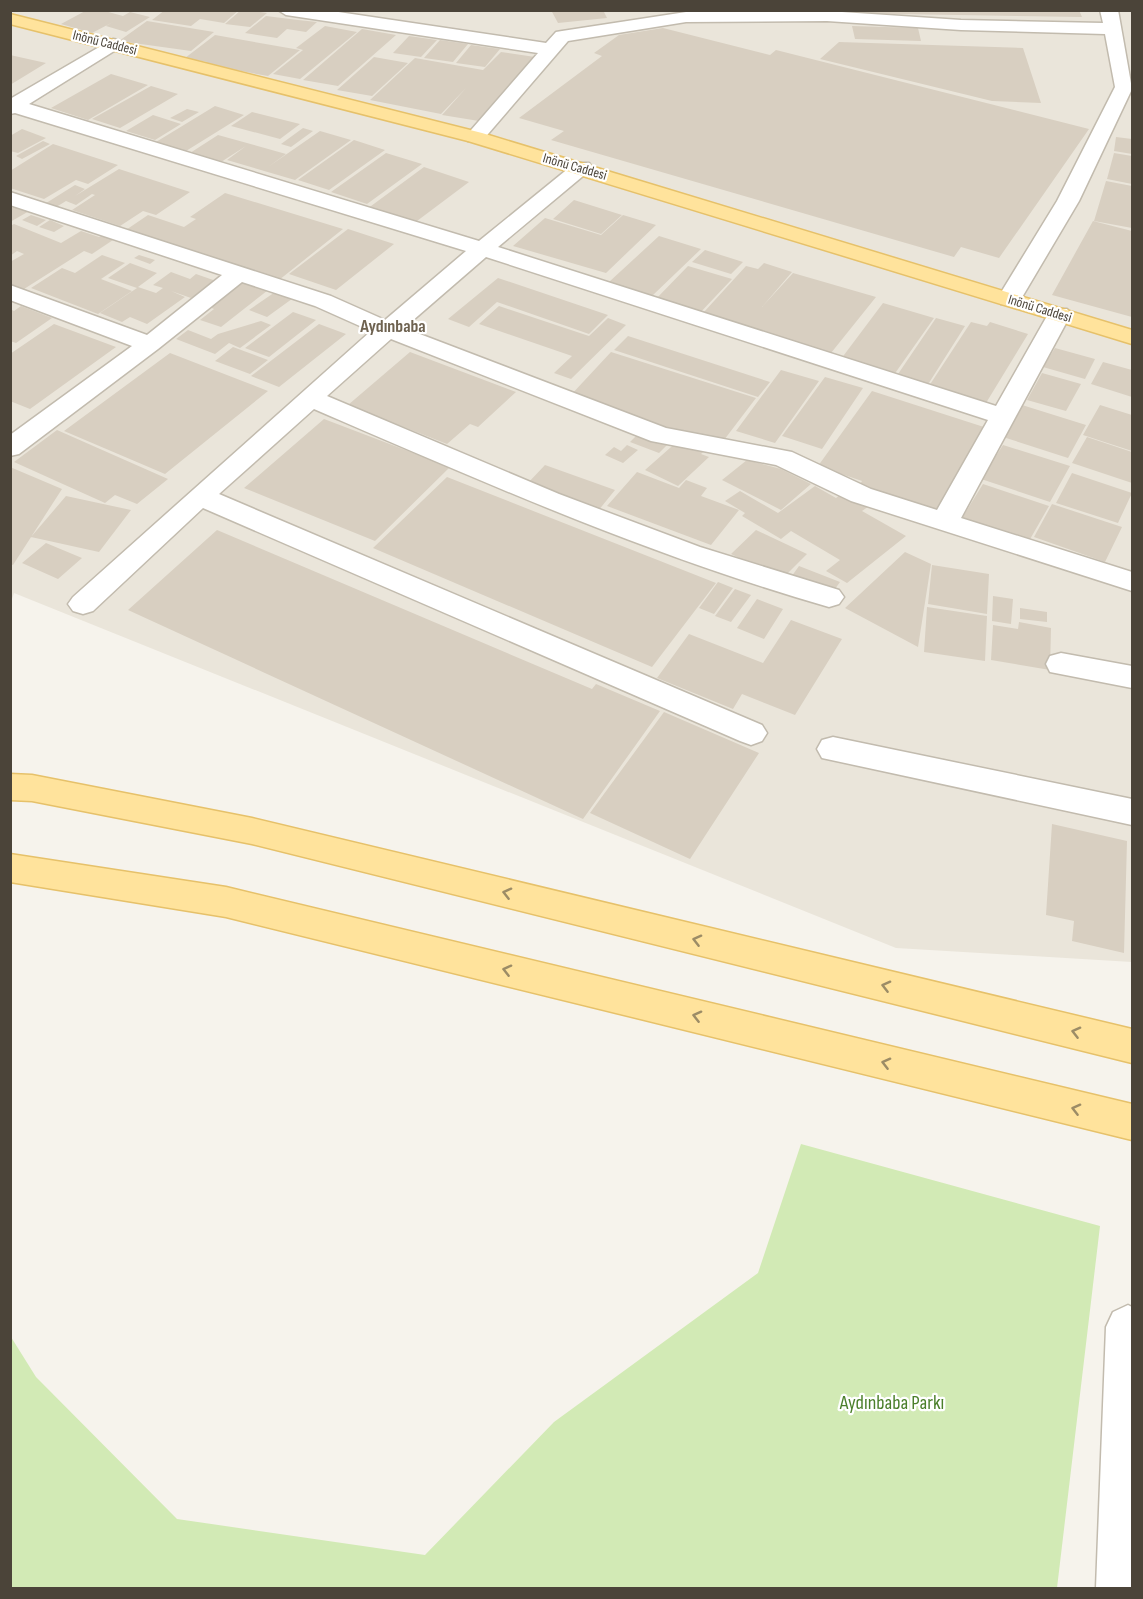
<svg xmlns="http://www.w3.org/2000/svg" width="1143" height="1599" font-family="'Sofia Sans Condensed',sans-serif">
<rect width="100%" height="100%" fill="#f6f3ec"/>
<path fill="#eae5da" d="M11,11H1132V962L896,948L14,593L11,602Z"/>
<path fill="#d2eab5" d="M801,1144L1100,1226L1057,1588H11V1337L36,1377L177,1519L425,1555L554,1422L758,1273Z"/>
<path fill="#d8cfc1" d="M87,10H101L123,16L130,12L150,17L126,32L106,26L113,22L92,33L61,24Z
M165,10H239L224,23L200,19L191,26L152,20Z
M241,10H247L267,13L250,27L225,24Z
M551,10H603L607,18L558,23Z
M835,10H1079L1082,17L836,13Z
M266,16L298,20L317,22L306,32L287,29L277,38L245,33Z
M147,21L214,32L191,51L119,41Z
M325,26L357,32L300,79L273,74L303,50L296,48Z
M852,26L918,28L921,41L855,39Z
M663,28L770,55L776,50L1089,129L999,258L961,247L954,257L551,140L564,131L519,118L602,56L594,53L619,35Z
M362,29L396,35L338,86L303,80Z
M215,35L300,50L268,76L204,64L207,62L185,58Z
M409,36L437,40L421,57L393,53Z
M440,40L468,44L453,62L424,58Z
M839,42L1023,48L1041,103L992,101L820,59Z
M471,45L500,49L485,67L456,63Z
M501,52L535,57L479,121L442,115L466,88L441,114L370,100L415,58L483,70Z
M10,55L46,63L10,85Z
M374,57L408,63L372,96L337,90Z
M111,74L148,85L88,120L51,108Z
M151,86L178,94L120,128L92,119Z
M215,106L244,115L186,151L156,142Z
M187,109L199,112L182,122L170,118Z
M252,112L300,124L280,139L231,126Z
M153,115L181,124L155,140L126,131Z
M303,128L313,131L291,147L281,144Z
M22,129L46,138L18,153L10,151V136Z
M320,131L351,140L295,180L227,160L246,146L221,162L190,153L218,135L286,154L268,167Z
M1116,137L1132,139V154L1114,151Z
M354,140L385,150L329,190L298,180Z
M43,141L50,144L22,159L16,156Z
M53,144L118,165L88,184L76,180L44,199L10,188V171Z
M386,153L422,164L367,204L331,192Z
M1114,153L1132,156V184L1107,179Z
M424,167L469,182L413,224L367,209Z
M119,169L190,192L156,215L143,211L120,226L72,210L95,195L92,194L76,205L66,201L53,209L43,205L75,185L85,189L75,196Z
M1106,181L1132,186V228L1094,221Z
M225,193L343,229L279,280L164,242L157,246L120,234L148,215L184,227L196,219L190,217Z
M574,200L622,215L601,234L553,219Z
M17,205L31,210L10,222V209Z
M31,215L46,220L37,226L22,220Z
M623,215L656,225L606,273L513,246L545,218L601,235Z
M50,220L64,226L54,232L39,227Z
M1093,221L1132,231V317L1052,295Z
M14,224L61,243L81,231L99,237L105,234L116,238L92,254L84,251L24,289L10,284V262L24,254L17,251L10,256V226Z
M348,229L394,244L336,290L289,274Z
M659,236L701,249L652,296L609,282Z
M705,250L743,262L731,274L692,262Z
M102,255L125,263L101,279L132,291L98,314L31,288L62,268L75,273Z
M139,255L155,260L150,264L134,258Z
M130,263L157,273L138,287L156,293L163,288L153,285L171,272L190,279L196,274L216,281L191,298L171,291L185,297L147,324L130,317L122,322L100,313L137,288L108,278Z
M764,263L792,272L762,307L793,273L876,297L831,353L704,312L746,266L758,269Z
M688,266L732,279L698,315L654,301Z
M244,278L272,287L221,327L200,320L214,309L207,306Z
M498,278L608,315L589,334L497,302L469,327L448,319Z
M278,290L296,296L267,317L249,310Z
M883,303L934,318L891,379L838,363Z
M21,306L52,318L16,343L10,341V309L14,311Z
M499,306L589,336L608,318L626,325L571,379L554,373L572,356L479,324Z
M293,312L316,320L269,357L245,348Z
M936,318L965,326L927,386L896,377Z
M261,321L271,325L240,348L229,343L215,354L176,339L188,330L211,339L218,334Z
M971,322L987,326L990,322L1028,334L986,403L929,386Z
M54,324L116,347L30,409L10,401V354Z
M319,324L346,334L279,387L251,376Z
M628,336L770,382L758,397L614,350Z
M233,347L268,360L250,374L215,361Z
M1055,348L1095,359L1085,379L1043,367Z
M410,352L516,392L478,427L470,424L447,444L348,405Z
M611,352L756,398L721,444L690,439L570,396Z
M170,353L268,391L165,474L64,431Z
M1103,362L1132,370V397L1091,384Z
M781,370L819,381L775,443L736,431Z
M1042,373L1081,384L1066,411L1027,400Z
M825,377L863,388L822,449L782,436Z
M872,391L987,428L934,515L857,489L862,481L818,466Z
M1022,405L1086,425L1068,458L1003,437Z
M1100,405L1132,415V451L1083,435Z
M324,419L450,467L375,541L244,488Z
M57,430L168,479L137,504L115,495L105,503L14,462Z
M641,431L670,442L659,453L630,442Z
M1087,437L1132,452V483L1072,463Z
M679,440L704,451L701,454L709,457L678,486L645,470Z
M627,445L638,450L623,463L605,455L614,447L621,451Z
M1003,445L1070,466L1050,502L981,479Z
M747,460L781,469L811,484L781,510L722,480Z
M545,465L615,490L598,511L527,484Z
M10,467L62,489L13,565L10,564Z
M637,472L679,488L686,480L707,488L701,496L739,510L711,545L607,506Z
M1072,473L1132,493L1118,523L1056,503Z
M447,477L716,583L652,667L373,548Z
M983,484L1049,506L1029,541L962,518Z
M815,486L836,498L844,492L869,506L862,511L906,536L847,583L826,571L840,560L791,531L781,539L742,516L745,513L725,501L740,491L778,513Z
M66,496L131,510L99,552L31,537Z
M1052,504L1122,527L1105,562L1034,537Z
M217,530L592,689L596,684L660,711L583,819L128,610Z
M756,530L807,554L782,579L731,554Z
M46,543L82,558L58,579L22,563Z
M905,552L931,564L918,647L845,608Z
M932,565L989,574L987,614L928,604Z
M799,566L840,582L830,596L789,580Z
M718,582L733,588L714,614L699,608Z
M735,589L751,595L731,622L715,616Z
M993,596L1013,599L1011,624L992,621Z
M757,599L783,609L764,639L737,628Z
M927,607L987,616L985,661L924,652Z
M1020,608L1047,612V622L1020,619Z
M791,620L842,639L795,715L742,694L733,709L657,678L689,634L763,663Z
M1019,622L1051,628L1050,670L991,660L993,625L1018,629Z
M664,712L759,753L690,859L590,813Z
M1052,824L1127,841L1124,953L1072,941L1074,921L1046,915Z"/>
<g fill="none" stroke-linecap="round" stroke-linejoin="round">
<g stroke="#c2bbae" stroke-width="3">
<path id="minor" d="M278,10H325L546,43L556,32L562,31L686,12L827,11L961,20L1103,23L1100,10H1118L1132,89L1079,201L1021,299L1017,304H1001L997,299L1057,201L1115,87L1105,34L961,30L827,21L686,22L568,41L482,141H468L465,137L538,53L286,15Z
M113,39L119,40L122,44L119,48L29,104L479,241L575,163H589L592,167L589,171L498,247L996,406L1051,309H1067L1071,314L961,518L1132,572V591L851,501L776,465L651,441L391,339L327,396L559,494L700,547L839,590L844,597L839,604L829,607C651,556 483,482 314,409L219,494L762,725L767,733L762,741L751,745L740,741L203,508L93,611L83,614L73,611L68,604L73,597L371,331L315,306L242,282L158,349L19,454L10,456V435L132,346L10,300V285L147,335L222,275L10,205V192L331,296L385,320L466,251L15,113L10,114V99ZM486,257L988,420L937,510L871,489L792,452L666,428L404,328Z
M1061,653L1132,666V688L1050,672L1046,664L1050,656Z
M833,737L1132,799V825L822,758L817,749L822,740Z
M1128,1305L1132,1307V1588H1096L1106,1327L1113,1312Z"/>
</g>
<g stroke="#e6c16a" stroke-width="3">
<path id="major" d="M10,14L482,133L1132,330V344L468,141L10,24Z
M10,774L32,775L252,818L1132,1029V1063L252,844L32,801L10,800Z
M10,854L226,887L1132,1104V1140L226,917L10,882Z"/>
</g>
<use href="#minor" fill="#fff" fill-rule="evenodd"/>
<use href="#major" fill="#ffe39c" fill-rule="evenodd"/>
</g>
<defs><path id="oneway-chevron" d="M-2-3.5L2.5 0L-2 3.5" fill="none" stroke-width="1.6" stroke-linecap="round" stroke-linejoin="round" transform="scale(1.5)"/></defs>
<g stroke="#9c8c66">
<use href="#oneway-chevron" transform="translate(507 893) rotate(-166)"/>
<use href="#oneway-chevron" transform="translate(697 940) rotate(-166)"/>
<use href="#oneway-chevron" transform="translate(507 970) rotate(-166)"/>
<use href="#oneway-chevron" transform="translate(886 986) rotate(-166)"/>
<use href="#oneway-chevron" transform="translate(697 1016) rotate(-166)"/>
<use href="#oneway-chevron" transform="translate(1076 1032) rotate(-166)"/>
<use href="#oneway-chevron" transform="translate(886 1063) rotate(-166)"/>
<use href="#oneway-chevron" transform="translate(1076 1109) rotate(-166)"/>
</g>
<g text-anchor="middle" stroke-width="4.5" stroke-linejoin="round" paint-order="stroke">
<g font-size="14" fill="#4b4439" stroke="#fff">
<text transform="translate(105 42) rotate(14)" y="5">Inönü Caddesi</text>
<text transform="translate(575 166) rotate(16)" y="5">Inönü Caddesi</text>
<text transform="translate(1040 308) rotate(17)" y="5">Inönü Caddesi</text>
</g>
<g font-size="18" font-weight="bold" fill="#6e6250" stroke="#fff">
<text x="393" y="332">Aydınbaba</text>
</g>
<g font-size="20" fill="#4a7f2a" stroke="#fff">
<text x="892" y="1409">Aydınbaba Parkı</text>
</g>
</g>
<rect width="1143" height="1599" fill="none" stroke="#4b4439" stroke-width="24"/>
</svg>
